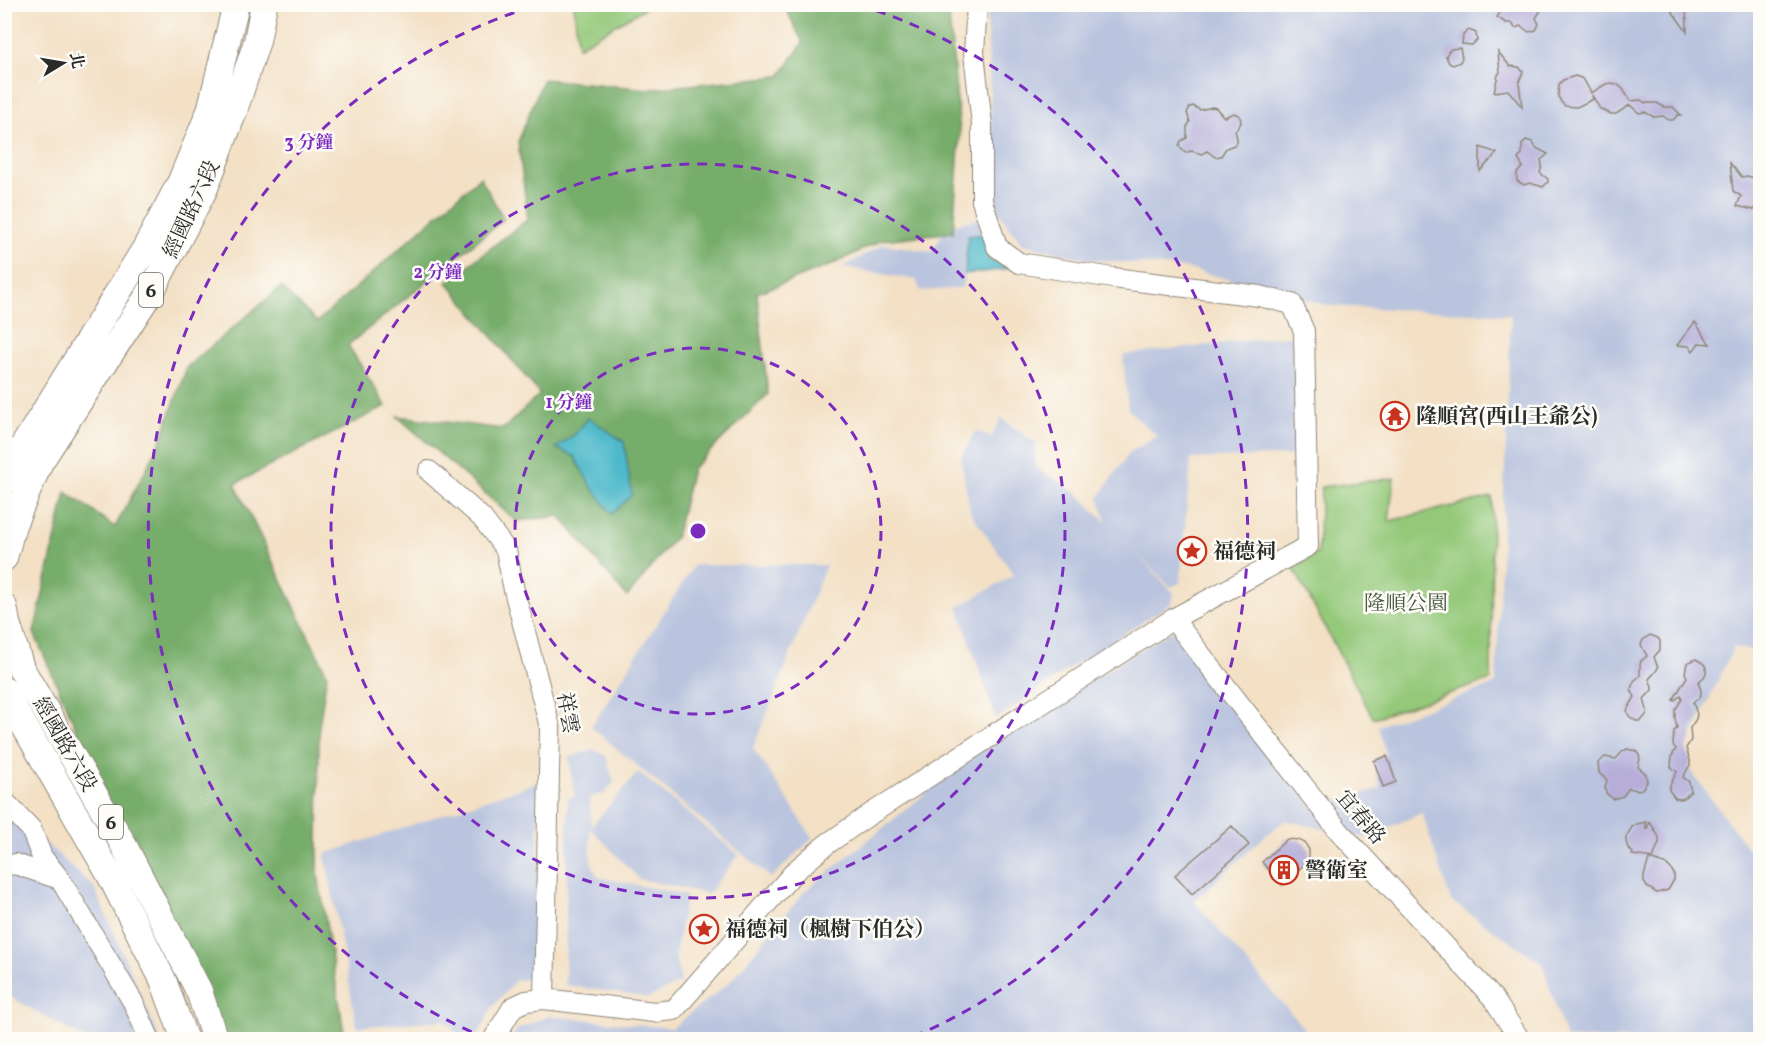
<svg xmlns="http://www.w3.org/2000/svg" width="1765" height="1044" font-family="Vollkorn,'Noto Serif TC',serif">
<rect width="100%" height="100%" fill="#fdfcf7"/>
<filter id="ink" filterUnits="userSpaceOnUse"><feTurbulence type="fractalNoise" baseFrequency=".0167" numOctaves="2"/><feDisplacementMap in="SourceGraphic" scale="12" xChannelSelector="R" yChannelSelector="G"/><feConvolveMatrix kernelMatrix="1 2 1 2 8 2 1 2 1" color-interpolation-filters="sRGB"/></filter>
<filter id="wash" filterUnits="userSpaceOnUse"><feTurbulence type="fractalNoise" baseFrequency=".008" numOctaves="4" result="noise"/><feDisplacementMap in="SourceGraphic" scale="24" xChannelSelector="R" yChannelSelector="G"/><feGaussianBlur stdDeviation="1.35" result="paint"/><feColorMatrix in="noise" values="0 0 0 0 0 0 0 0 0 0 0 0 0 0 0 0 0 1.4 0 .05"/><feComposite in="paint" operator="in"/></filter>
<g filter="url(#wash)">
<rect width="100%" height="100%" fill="#f3e0c5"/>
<path fill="#bac4de" d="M992,5H1760V652L1734,647L1681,758L1760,865V1039H1566L1542,963L1451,901L1422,813L1365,838L1285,820L1265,836L1194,901L1313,1039L512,1040L516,1030L549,1016L672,1028L730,982L805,891L984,746L1173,630L1313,807L1381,788L1372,760L1386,754L1378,726L1496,684L1511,315L1330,306L1185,268L1087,259L1023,244L994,206L987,12Z
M978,219L984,234L968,236L963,287L954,289L921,291L916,280L843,267L884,244L932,252L947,226Z
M1297,335L1301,455L1191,459L1180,583L1171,587L1133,550L1174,593L1172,603L1070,668L996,719L958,607L1014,575L970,512L961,458L975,431L992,437L1001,418L1036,443L1035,467L1077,493L1107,523L1099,497L1130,452L1157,436L1128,410L1123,355Z
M694,565H826L753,748L813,838L771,878L591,727Z
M594,750L606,756L614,782L604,794L590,797L591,827L638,772L739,855L708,894L639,879L590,828L591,862L598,877L686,895L675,956L681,982L649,998L565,985L568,798L575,797L569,757Z
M539,782L538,900L535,978L516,980L491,1009L477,1038L472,1039H463L444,1020L357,1027L325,854Z
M4,811L20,820L94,887L160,1039H85L5,994Z"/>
<path fill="#94c97a" stroke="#607a52" stroke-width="1.5" d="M574,5V4L650,5L578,47Z
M1394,478L1389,521L1492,497L1491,680L1373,718L1293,567L1318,553L1321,487Z"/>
<path fill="#77ad6a" stroke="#516c4a" stroke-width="1.5" d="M784,5H948L960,133L953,232L882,240L829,266L757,293L768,394L692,469L676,536L627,597L560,516L516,521L397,416L503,429L540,394L447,282L528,219L518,142L543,79L649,89L780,76L803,43Z
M480,177L504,219L348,345L386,406L235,484L327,674L319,727L318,874L345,1038L443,1033L447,1039H213L34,633L66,492L115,527L158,447L187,367L281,287L317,322Z"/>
<path fill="#4eb9ca" stroke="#3c727a" stroke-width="1.5" d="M984,234L988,259L1005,264L1007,269L965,274L968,236Z
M589,418L624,442L632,495L612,514L591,486L574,456L556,448L574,435Z"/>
<g id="blocks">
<path fill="#b6aed9" d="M1506,4H1534L1543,7L1536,18L1539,24L1536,30L1529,32L1521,26L1515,28L1512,23H1506L1497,17Z
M1667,4H1686L1687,32Z
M1469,30L1476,33L1477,40L1472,45L1462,44L1463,35Z
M1460,48L1462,58L1460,62L1453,65L1449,63L1446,56L1448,52L1451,49Z
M1498,52L1510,66L1519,67L1523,72L1519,82L1522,107L1508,90L1494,92L1498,75L1500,72Z
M1575,76L1581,78L1585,82L1591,93L1606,84L1612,83L1618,85L1623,89L1630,101L1641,100L1645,103H1657L1664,107H1673L1681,115H1678L1673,120H1669L1663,116L1654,117L1645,112L1639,113L1630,105L1616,114H1611L1600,109L1592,95L1593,99L1577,107L1565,106L1561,102L1558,96L1559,84L1563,80Z
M1193,106L1200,110L1212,107L1216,108L1224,117L1234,113L1240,116L1241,123L1235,131L1237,138V142L1234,145L1226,148L1221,156L1215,157L1207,151L1202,154L1191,151L1185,153L1179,146L1181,141L1187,138V127L1190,122L1187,113L1190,107Z
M1526,140L1532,142L1536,148L1548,154L1541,160L1542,165L1540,173L1548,179V182L1543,187L1530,183L1524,185L1517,181V173L1523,167L1518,159L1522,154V145Z
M1480,147L1497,153L1480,171Z
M1730,163L1742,177L1747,176L1761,180V188L1757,189L1759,196L1754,210L1737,206L1741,196L1733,191Z
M1695,322L1710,344L1699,343L1693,351L1689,346L1677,345Z
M1650,635L1658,638L1660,641V650L1654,657L1658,668L1656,671L1649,679L1652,686V690L1644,699L1647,710V714L1641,721H1636L1629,716L1627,712L1628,708L1635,697L1631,690L1632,686L1634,681L1640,676V665L1641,661L1647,656L1641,645L1643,640Z
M1696,659L1704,664L1706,668V673L1704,677L1698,682L1701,690V695L1698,699L1693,702L1697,714L1696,719L1690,728L1691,740L1686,748L1690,760V765L1683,777L1689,782L1691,791L1684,798L1680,799L1675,798L1669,790L1670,785L1677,772L1671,767L1672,756L1676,749L1673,745L1674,731L1677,728L1675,719V710L1682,699L1681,695L1674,701L1673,700L1687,677L1685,673L1687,663Z
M1627,749L1636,751L1639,755L1640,759L1638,767L1646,774L1647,782L1642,789L1637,790L1629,788L1623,796L1613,799L1606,793L1605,788L1607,780L1599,773L1598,763L1605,757L1616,759L1623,751Z
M1387,756L1396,782L1383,787L1374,761Z
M1646,822V830L1650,822L1659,837V843L1653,858L1632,855L1633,853L1628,848L1626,842V837L1632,827L1637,824Z
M1232,826L1249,845L1192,894L1175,875Z
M1287,839L1298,840L1305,843L1309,850V860L1282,885L1262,862Z
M1649,859L1667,865L1671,869L1674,874V880L1668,890L1657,893L1647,887L1644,882V876Z"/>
</g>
</g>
<g filter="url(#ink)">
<use href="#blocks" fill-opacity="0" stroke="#8f8678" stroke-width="1.5"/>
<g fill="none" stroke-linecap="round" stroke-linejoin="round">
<g stroke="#8f8678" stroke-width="22">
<path id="minor" d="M429,471L482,518L506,550L514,590L550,727L544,999
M1173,619L1339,831L1493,998L1520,1040
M4,801L31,829L42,857L60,879L133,1002L150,1040
M4,866L15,864L60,879
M493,1040L513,1007L526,1001L544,999L654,1012L674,1010L795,871L827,844L869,815L1173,619L1308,546L1304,331L1292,304L1259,296L1113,278L1019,263L997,247L982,201V125L974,53L977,4"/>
</g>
<g stroke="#8f8678" stroke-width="28">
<path id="major" d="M4,482L17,456L146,247L181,181L210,111L236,4
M4,558L13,525L40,462L153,288L205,188L234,111L257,41L264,4
M4,607L7,623L21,668L121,840L199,991L215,1040
M4,690L18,715L110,875L163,980L185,1040"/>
</g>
<use href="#minor" stroke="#fff" stroke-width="20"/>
<use href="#major" stroke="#fff" stroke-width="26"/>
</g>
</g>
<g fill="none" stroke="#7b2cbf" stroke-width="3" stroke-dasharray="10 8">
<circle cx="698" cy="531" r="183"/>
<circle cx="698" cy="531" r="367"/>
<path d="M488 1039A550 550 0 0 1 537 5M859 5A550 550 0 0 1 908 1039"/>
</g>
<defs>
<g id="temple-ring" transform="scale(1.5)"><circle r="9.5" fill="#fdfcf7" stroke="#c8321e" stroke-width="1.5"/><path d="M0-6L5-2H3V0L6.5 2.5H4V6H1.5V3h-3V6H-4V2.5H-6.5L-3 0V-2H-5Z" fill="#c8321e"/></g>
<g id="sight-ring" transform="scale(1.5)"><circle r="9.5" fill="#fdfcf7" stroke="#c8321e" stroke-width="1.5"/><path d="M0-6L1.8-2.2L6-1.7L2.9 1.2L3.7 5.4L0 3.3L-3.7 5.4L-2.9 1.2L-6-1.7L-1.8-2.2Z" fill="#c8321e"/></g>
<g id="building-ring" transform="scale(1.5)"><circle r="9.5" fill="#fdfcf7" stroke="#c8321e" stroke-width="1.5"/><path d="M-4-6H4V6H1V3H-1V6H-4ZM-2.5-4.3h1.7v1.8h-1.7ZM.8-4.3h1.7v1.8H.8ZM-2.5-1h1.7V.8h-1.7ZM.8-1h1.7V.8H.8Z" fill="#c8321e"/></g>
</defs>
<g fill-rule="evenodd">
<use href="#temple-ring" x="1395" y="416"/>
<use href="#sight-ring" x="1192" y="551"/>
<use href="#building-ring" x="1284" y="870"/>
<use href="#sight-ring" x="704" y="929"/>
</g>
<g text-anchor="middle" stroke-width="5" stroke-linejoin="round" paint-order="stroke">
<g fill="#fdfcf7" stroke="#6a6a68" stroke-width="1.5">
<rect x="139" y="273" width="24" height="34" rx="4.5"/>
<rect x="99" y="805" width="24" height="34" rx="4.5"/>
</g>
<g font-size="20" font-weight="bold" fill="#2b2b2b">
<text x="151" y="297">6</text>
<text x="111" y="829">6</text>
</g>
<g font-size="21" fill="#2b2b2b" stroke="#fdfcf7">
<text transform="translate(191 209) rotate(-65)" y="7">經國路六段</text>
<text transform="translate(568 713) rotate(80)" y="7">祥雲</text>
<text transform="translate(65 744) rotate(60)" y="7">經國路六段</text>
<text transform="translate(1361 817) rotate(50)" y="7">宜春路</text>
</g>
<g font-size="21" font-weight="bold" fill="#2b2b2b" stroke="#fdfcf7" text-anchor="start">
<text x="1416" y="423">隆順宮(西山王爺公)</text>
<text x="1213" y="558">福德祠</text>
<text x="1305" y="877">警衛室</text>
<text x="725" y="936">福德祠（楓樹下伯公）</text>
</g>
<g font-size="21" fill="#4a5a43" stroke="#fdfcf7">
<text x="1406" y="610">隆順公園</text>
</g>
</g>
<circle cx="698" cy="531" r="9" fill="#7b2cbf" stroke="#fdfcf7" stroke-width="3"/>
<g font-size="18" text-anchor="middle" font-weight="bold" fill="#7b2cbf" stroke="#fdfcf7" stroke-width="5" stroke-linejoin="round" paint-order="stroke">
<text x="309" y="148">3 分鐘</text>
<text x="438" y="278">2 分鐘</text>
<text x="569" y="408">1 分鐘</text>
</g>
<rect width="1765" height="1044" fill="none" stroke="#fdfcf7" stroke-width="24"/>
<g transform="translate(63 63) rotate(79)" stroke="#fdfcf7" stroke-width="4.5" paint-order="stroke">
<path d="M0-4.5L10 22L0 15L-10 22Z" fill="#2b2b2b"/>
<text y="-9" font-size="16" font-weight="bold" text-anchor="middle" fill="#2b2b2b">北</text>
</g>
</svg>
